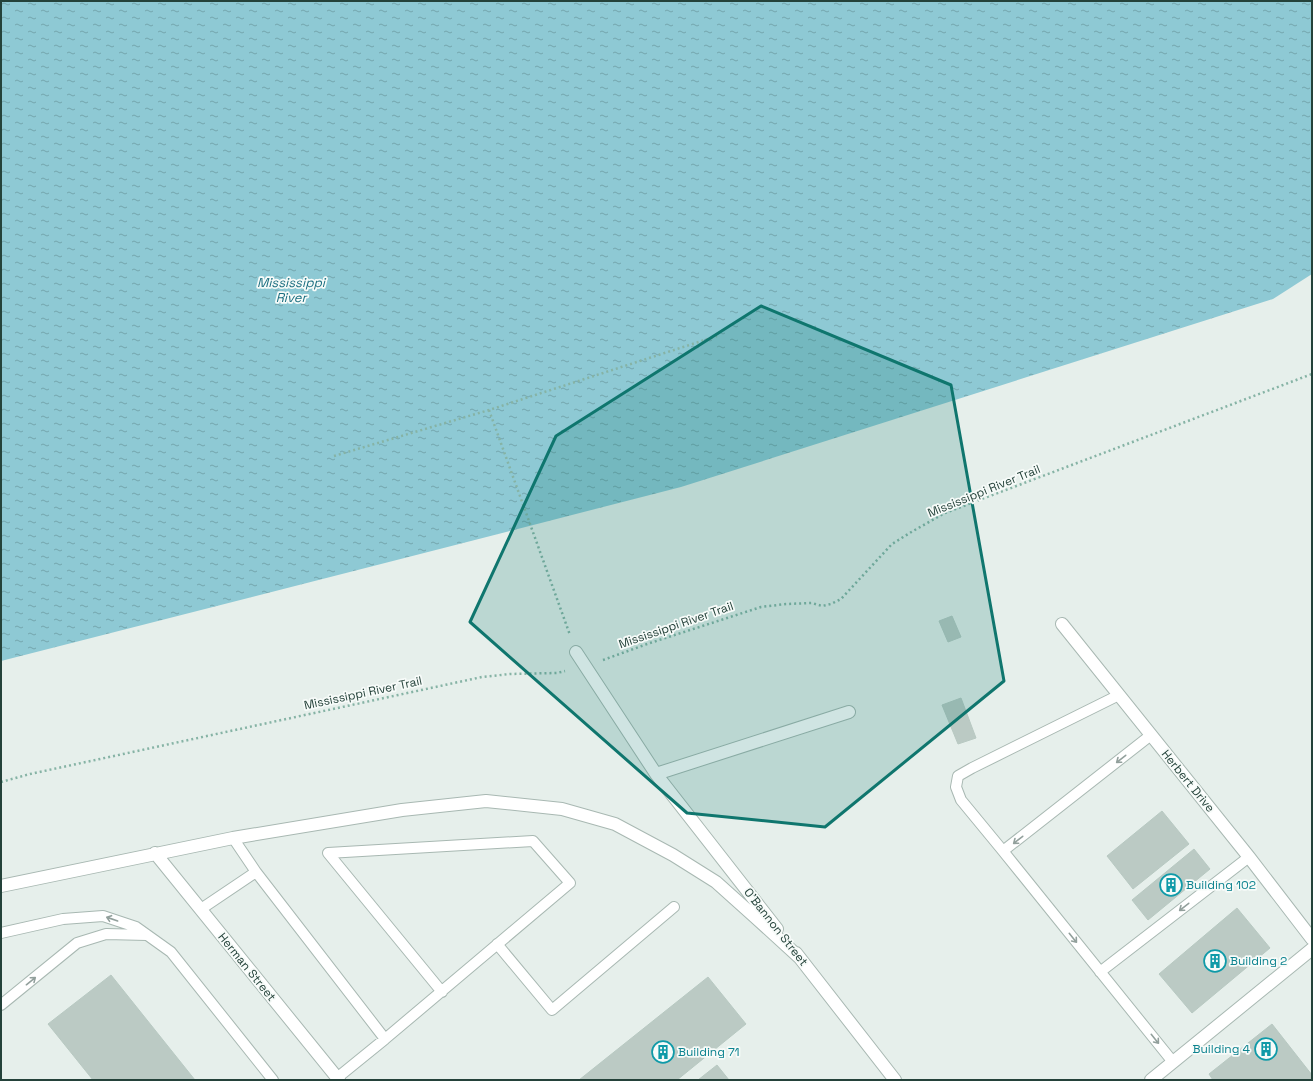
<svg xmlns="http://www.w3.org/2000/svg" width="1313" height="1081" font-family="'Space Grotesk',sans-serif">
<defs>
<pattern id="water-ripples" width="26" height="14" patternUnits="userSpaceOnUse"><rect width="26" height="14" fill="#8ec9d4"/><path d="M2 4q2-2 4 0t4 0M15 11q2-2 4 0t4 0" fill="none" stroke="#74a5ad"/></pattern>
</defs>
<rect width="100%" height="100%" fill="#e6efeb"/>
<path fill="url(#water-ripples)" d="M1,1H1312V274L1273,299L681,487L342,574L1,661Z"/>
<path fill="#bbcac4" stroke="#b8c9c2" d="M952,616L961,637L948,642L939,621Z
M961,698L976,738L958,744L942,705Z
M1162,811L1189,844L1133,889L1107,856Z
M1194,849L1210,869L1148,920L1132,900Z
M1237,908L1270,948L1192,1013L1159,974Z
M111,975L195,1080H93L48,1024Z
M708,977L746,1024L677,1080H579Z
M1272,1024L1312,1075V1080H1213L1209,1074Z
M717,1065L729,1080H698Z"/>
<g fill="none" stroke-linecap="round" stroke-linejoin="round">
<g stroke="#a8b8b2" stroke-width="12">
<path id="service" d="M1151,735L1003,851L1173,1062
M233,838L256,872
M1003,851L961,800L956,787L958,776L972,768L1119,695
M201,909L256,872L385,1039C447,987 508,935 570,883L533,841L328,853L442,992
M1,933L63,919L103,916L136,927L171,952L273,1080
M497,944L552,1010L674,907
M1100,972L1249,857
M1,1005L77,943L106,934L147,935
M337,1078L385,1039"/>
</g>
<g stroke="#a8b8b2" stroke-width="14">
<path id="minor" d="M1062,624L1249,857L1312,939
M576,652L656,774L777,929
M656,774L849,712
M155,853L339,1080
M1,886L233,838L402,810L486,801L562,809L615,824L673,855L716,882L755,917L800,958
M796,953L895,1080
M1151,1080L1312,949"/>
</g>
<path stroke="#86b3a5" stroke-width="2.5" stroke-dasharray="2 3" stroke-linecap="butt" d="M489,410L570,635
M334,456L489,410L717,336
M603,660L650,643L761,607L786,604L812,603L822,606L831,604L841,599L892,544L913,531L945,513L1312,374
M1,782L30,774L482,677L510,674L557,673L565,671"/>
<use href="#service" stroke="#fff" stroke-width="10"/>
<use href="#minor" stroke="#fff" stroke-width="12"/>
</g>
<defs><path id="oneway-shaft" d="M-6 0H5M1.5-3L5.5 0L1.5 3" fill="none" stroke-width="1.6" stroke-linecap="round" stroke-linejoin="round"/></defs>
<g stroke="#92a09c">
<use href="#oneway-shaft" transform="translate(1121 759) rotate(142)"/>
<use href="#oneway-shaft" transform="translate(1018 840) rotate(142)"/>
<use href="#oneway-shaft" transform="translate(1184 907) rotate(142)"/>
<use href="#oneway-shaft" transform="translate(112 919) rotate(-161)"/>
<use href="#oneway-shaft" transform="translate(1073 938) rotate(51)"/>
<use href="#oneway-shaft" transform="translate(31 981) rotate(-39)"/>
<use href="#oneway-shaft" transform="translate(1155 1039) rotate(51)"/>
</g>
<path fill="#0f766e" fill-opacity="0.2" stroke="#0f766e" stroke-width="3" stroke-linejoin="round" d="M761,306L951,385L1004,681L825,827L687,813L470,622L556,436Z"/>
<defs>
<g id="building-ring" transform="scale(1.15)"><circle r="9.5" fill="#f7fbf9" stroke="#0f9aa8" stroke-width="1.5"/><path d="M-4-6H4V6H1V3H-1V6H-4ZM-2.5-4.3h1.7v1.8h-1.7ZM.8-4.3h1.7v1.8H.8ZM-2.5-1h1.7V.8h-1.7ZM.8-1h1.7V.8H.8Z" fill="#0f9aa8"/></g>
</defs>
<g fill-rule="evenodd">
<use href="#building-ring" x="1171" y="885"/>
<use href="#building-ring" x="1215" y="961"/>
<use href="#building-ring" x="1266" y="1049"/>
<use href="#building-ring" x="663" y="1052"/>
</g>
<g text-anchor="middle" stroke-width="3.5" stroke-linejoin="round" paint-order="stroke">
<g font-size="12" fill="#24423a" stroke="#f7fbf9">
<text transform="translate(984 491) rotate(-22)" y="4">Mississippi River Trail</text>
<text transform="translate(676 625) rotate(-19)" y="4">Mississippi River Trail</text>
<text transform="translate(363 693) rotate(-12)" y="4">Mississippi River Trail</text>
<text transform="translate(1188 781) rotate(51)" y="4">Herbert Drive</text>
<text transform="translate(776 927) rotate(52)" y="4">O'Bannon Street</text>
<text transform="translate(247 967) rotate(51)" y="4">Herman Street</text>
</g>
<g font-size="12" fill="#0d838f" stroke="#f7fbf9" text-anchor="start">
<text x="1186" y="889">Building 102</text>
<text x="1230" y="965">Building 2</text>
<text x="1250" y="1053" text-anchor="end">Building 4</text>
<text x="678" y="1056">Building 71</text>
</g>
<g font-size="13" font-style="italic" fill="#1c6f80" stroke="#f7fbf9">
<text x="291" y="287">Mississippi<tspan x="291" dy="15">River</tspan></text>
</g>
</g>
<rect width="1313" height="1081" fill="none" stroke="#24423a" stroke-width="4"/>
</svg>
